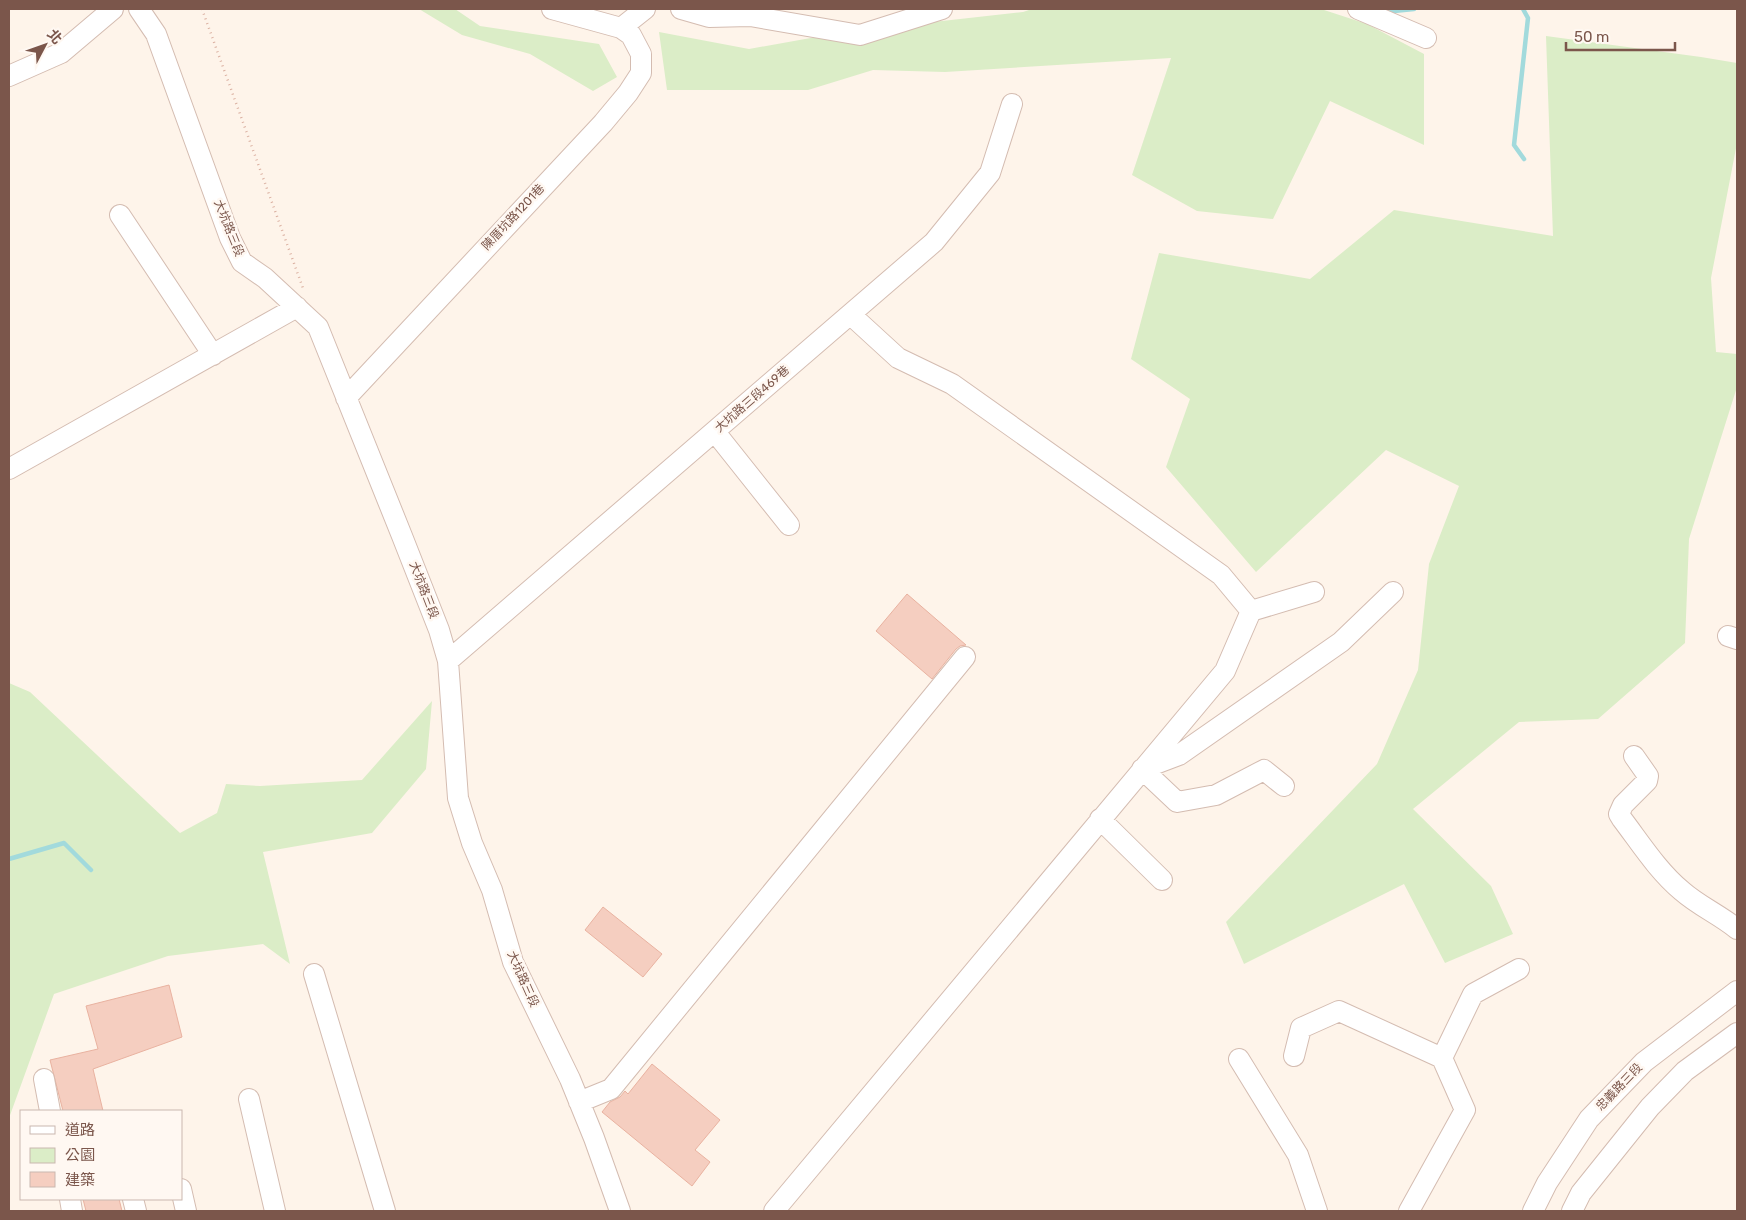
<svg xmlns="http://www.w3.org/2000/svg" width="1746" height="1220" font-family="Rubik,'Noto Sans TC',sans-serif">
<rect width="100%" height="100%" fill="#fef4ea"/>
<path fill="#dbedc7" d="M419,9H455L480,26L599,44L617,77L593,91L530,54L462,35Z
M1032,9H1321L1367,24L1424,54V145L1330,101L1273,219L1197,211L1132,175L1171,58L945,72L873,70L808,90H667L659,32L749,49L844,32L1023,12Z
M1546,36L1701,57L1737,63V143L1711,278L1716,352L1737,354V387L1689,539L1685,643L1598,719L1519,722L1413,809L1491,886L1513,934L1445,963L1404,884L1244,964L1226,922L1377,764L1418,670L1429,564L1459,486L1386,450L1256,572L1166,467L1190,399L1131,359L1159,253L1310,279L1394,210L1553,236Z
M9,683L30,692L180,833L217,813L226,784L260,786L362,780L432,701L426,769L372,833L263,852L290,964L263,944L168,956L54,994L9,1118Z"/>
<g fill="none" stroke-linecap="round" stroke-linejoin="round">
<path stroke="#a2dadc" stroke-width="4.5" d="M1390,9L1394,11L1414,9
M1523,9L1528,18L1514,145L1524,159
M9,859L64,843L91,870"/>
</g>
<path fill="#f5cec0" stroke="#e9b2a0" d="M907,594L966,645L960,646L956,649L932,679L876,631Z
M603,907L662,954L643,977L585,930Z
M169,985L182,1037L93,1069L103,1111H63L50,1060L98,1049L86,1006Z
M652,1064L720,1120L695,1150L710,1162L692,1186L602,1112L610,1102L620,1097L625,1091L628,1094Z
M83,1199H119L122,1211H86Z"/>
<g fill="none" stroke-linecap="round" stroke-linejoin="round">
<g stroke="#d4bcb1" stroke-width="22">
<path id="minor" d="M139,9L156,34L230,238L242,262L265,278L318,327L402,536L439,630L448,661L458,798L472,843L492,890L513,962L570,1079L594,1138L620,1211
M681,9L709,17L750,16L860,35L942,9
M1358,9L1426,38
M621,28L645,9
M9,76L61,53L113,9
M120,215L213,355
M346,398L603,123L628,93L641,73V54L631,35L621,28L552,9
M715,432L789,525
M9,469L297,307
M1251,611L1314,592
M1728,636L1737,639
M448,661L934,242L990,173L1012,104
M1634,756L1648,776L1647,781L1623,805L1619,814L1622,819C1641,844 1658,871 1682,891C1699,906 1720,915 1737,929
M1284,786L1264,770L1216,795L1177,802L1142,769L1179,755L1341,642L1393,592
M1100,819L1162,880
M314,974L385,1211
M1294,1056L1301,1028L1339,1011L1442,1058L1465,1110L1409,1211
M1442,1058L1473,994L1519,969
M1239,1059L1298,1155L1317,1211
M44,1079L50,1111
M249,1099L275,1211
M579,1102L611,1089L965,657
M181,1189L186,1211
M70,1199L72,1211
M133,1199L136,1211
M774,1211L1225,671L1251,611L1221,575L952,384L898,358L851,315
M1533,1211L1547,1183L1589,1119L1644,1062L1737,991
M1572,1211L1581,1193L1650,1107L1685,1071L1737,1033"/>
</g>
<path stroke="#dbb1a2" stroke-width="2.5" stroke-dasharray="1 4" stroke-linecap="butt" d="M202,9L304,291"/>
<use href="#minor" stroke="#fff" stroke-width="20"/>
</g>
<g text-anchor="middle" stroke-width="5" stroke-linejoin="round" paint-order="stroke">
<g font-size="12" fill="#7b564b" stroke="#fff8f2">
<text transform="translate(513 217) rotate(-47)" y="4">陳厝坑路1201巷</text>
<text transform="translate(229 228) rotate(68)" y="4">大坑路三段</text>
<text transform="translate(752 399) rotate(-41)" y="4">大坑路三段469巷</text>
<text transform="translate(424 590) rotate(69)" y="4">大坑路三段</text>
<text transform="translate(523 979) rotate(66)" y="4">大坑路三段</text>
<text transform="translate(1619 1087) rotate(-46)" y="4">忠義路三段</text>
</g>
</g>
<rect width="1746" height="1220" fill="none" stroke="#7b564b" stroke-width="20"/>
<rect x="20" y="1110" width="162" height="90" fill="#fff8f2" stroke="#cab7af"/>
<rect x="30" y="1126" width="25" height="8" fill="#ffffff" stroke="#cab7af"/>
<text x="65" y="1135" font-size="15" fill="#7b564b">道路</text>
<rect x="30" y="1148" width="25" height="15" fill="#dbedc7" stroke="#cab7af"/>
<text x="65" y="1160" font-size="15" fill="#7b564b">公園</text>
<rect x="30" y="1172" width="25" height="15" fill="#f5cec0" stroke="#cab7af"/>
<text x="65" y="1185" font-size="15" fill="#7b564b">建築</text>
<g transform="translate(45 45) rotate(49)" stroke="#fff8f2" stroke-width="4" paint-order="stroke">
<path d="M0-4L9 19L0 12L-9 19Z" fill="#7b564b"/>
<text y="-8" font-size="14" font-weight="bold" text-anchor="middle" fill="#7b564b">北</text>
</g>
<path d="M1566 42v8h109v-8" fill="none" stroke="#7b564b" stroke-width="2.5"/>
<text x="1574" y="42" font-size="15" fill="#7b564b" stroke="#fff8f2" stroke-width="4" paint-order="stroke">50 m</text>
</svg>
